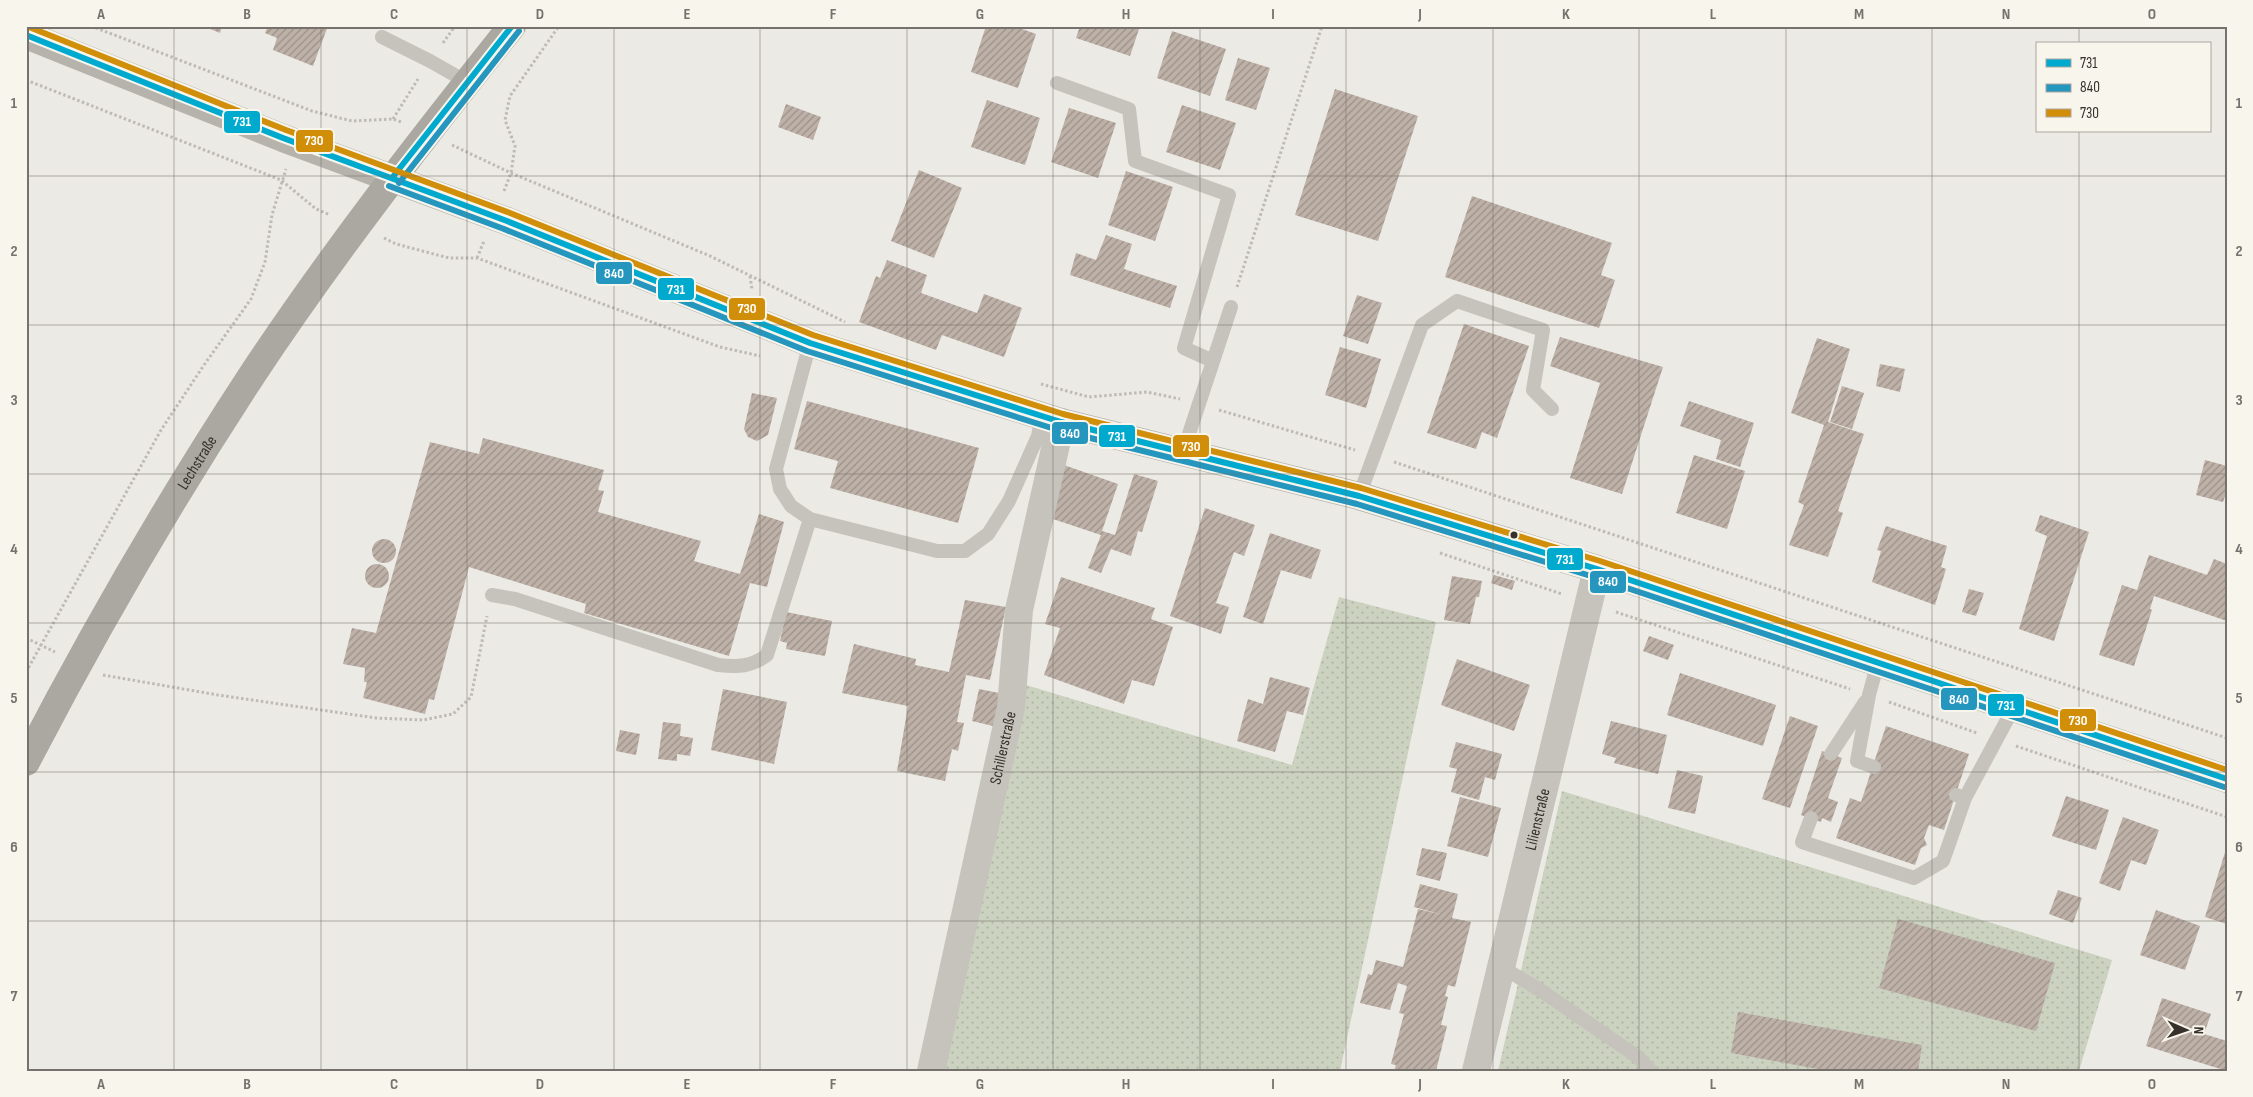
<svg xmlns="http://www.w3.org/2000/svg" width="2253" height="1097" font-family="'Sofia Sans Condensed',sans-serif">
<defs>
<pattern id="grass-dots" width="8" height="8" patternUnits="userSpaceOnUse" patternTransform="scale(1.25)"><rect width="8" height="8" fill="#cbd2bf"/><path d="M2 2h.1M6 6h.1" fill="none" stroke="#afb5a4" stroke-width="1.8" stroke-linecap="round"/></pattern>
<pattern id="building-hatch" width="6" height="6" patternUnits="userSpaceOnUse" patternTransform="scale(1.25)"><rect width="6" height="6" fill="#beb1a8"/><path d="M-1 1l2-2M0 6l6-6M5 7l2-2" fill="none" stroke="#9b9089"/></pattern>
</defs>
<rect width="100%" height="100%" fill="#eceae4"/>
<path fill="url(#grass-dots)" d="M1339,597L1436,622L1340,1071H940L1026,685L1292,765Z
M1562,791L2112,960L2079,1071H1498Z"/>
<path fill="url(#building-hatch)" d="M203,26H222L220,33Z
M268,26L280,27L328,26L313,66L273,50L277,38L265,33Z
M986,26H1014L1036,34L1018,88L971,72Z
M1080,26H1140L1130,56L1076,38Z
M1172,31L1226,49L1210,96L1157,78Z
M1238,58L1270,68L1256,110L1225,100Z
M1335,89L1418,116L1378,241L1295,215Z
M987,100L1040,118L1025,165L971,147Z
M786,104L821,117L813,140L778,127Z
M1182,105L1236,123L1220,170L1166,152Z
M1069,108L1116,123L1098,178L1051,162Z
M919,170L962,188L934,258L891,241Z
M1126,171L1173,187L1155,241L1108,225Z
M1472,196L1612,243L1601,275L1615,280L1599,328L1445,277Z
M1106,235L1132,244L1124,269L1177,286L1170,308L1070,275L1076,253L1096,260Z
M887,260L927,275L921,293L977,313L984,294L1022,308L1004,357L942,335L936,350L859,322L876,276L880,278Z
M1357,295L1382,303L1368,344L1343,336Z
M1464,324L1529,346L1497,438L1482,432L1476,449L1427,433Z
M1560,337L1663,367L1622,494L1570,478L1600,383L1550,366Z
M1817,338L1850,349L1828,422L1864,434L1838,511L1843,513L1828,557L1789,545L1804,505L1798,502L1824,425L1791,413Z
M1340,347L1381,359L1366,408L1325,395Z
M1880,364L1905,369L1900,392L1876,386Z
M1842,386L1864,393L1852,429L1830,422Z
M752,393L777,398L768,435L757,441L748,437L744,429Z
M807,401L979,448L958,523L830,488L838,461L794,449Z
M1689,401L1754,423L1740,467L1716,459L1721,440L1680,426Z
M483,438L604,470L598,490L604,491L598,512L701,541L694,561L740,574L759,514L784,522L767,587L750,583L729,656L584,613L586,604L469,567L434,700L429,699L425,714L363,698L367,682H364L365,668L343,664L352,628L376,633L430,442L479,454Z
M1694,455L1745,471L1727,529L1676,513Z
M2205,460L2227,466V490L2223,502L2196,495Z
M1061,464L1118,484L1102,531L1115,535L1134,474L1158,481L1142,532L1138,531L1131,556L1111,549L1101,573L1088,568L1101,535L1044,516Z
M1205,508L1255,525L1244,556L1234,552L1216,603L1229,607L1221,634L1170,616Z
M2040,515L2089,532L2054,641L2019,629L2047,536L2035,531Z
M1886,526L1947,546L1941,567L1946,569L1935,605L1872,582L1881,551L1877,550Z
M1270,533L1321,550L1311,579L1281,570L1263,624L1243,617Z
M372 551a12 12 0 1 1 24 0a12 12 0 1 1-24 0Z
M2149,555L2207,575L2214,559L2227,564V621L2154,596L2150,609L2152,610L2134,666L2099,655L2122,585L2137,590Z
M365 576a12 12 0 1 1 24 0a12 12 0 1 1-24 0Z
M1494,575L1515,581L1512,590L1491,583Z
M1452,576L1482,581L1479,597H1476L1470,624L1444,620Z
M1061,577L1155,608L1151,619L1173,627L1154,686L1132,680L1124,704L1044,675L1060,628L1045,624Z
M1969,589L1984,593L1976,616L1962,612Z
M965,600L1006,607L990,680L966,675L957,722L964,723L958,751L952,749L945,781L897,771L908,706L842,693L854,644L916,659L915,665L949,672Z
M786,612L832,621L825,656L786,649L787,643L780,641Z
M1649,636L1674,645L1668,660L1643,651Z
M1457,659L1530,685L1514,731L1441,705Z
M1680,673L1776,705L1763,746L1667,715Z
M1270,677L1310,688L1303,715L1287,711L1275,752L1237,741L1248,699L1263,704Z
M723,689L787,702L774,764L711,750Z
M979,689L1004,694L997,727L972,721Z
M1790,716L1818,726L1790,808L1762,799Z
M1611,721L1667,735L1658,774L1614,763L1616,758L1602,754Z
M663,722L681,724L680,736L693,738L690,756L677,754V761L658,759Z
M1886,726L1969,754L1944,830L1929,825L1924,838L1927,845L1921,848L1915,865L1836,838L1850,798L1861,802Z
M620,730L640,734L636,755L616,751Z
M1456,742L1502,754L1495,780L1485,777L1479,800L1451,792L1457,769L1449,767Z
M1822,751L1842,758L1828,798L1838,802L1831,822L1822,818L1821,822L1801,815Z
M1677,770L1703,776L1695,814L1668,808Z
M2066,796L2109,810L2096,850L2052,836Z
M1460,797L1501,808L1488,857L1447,846Z
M2123,817L2159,830L2146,865L2131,860L2120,891L2099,883Z
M1422,848L1447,853L1440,881L1416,875Z
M2226,849H2227V924L2205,917Z
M1420,884L1458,894L1452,918L1471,922L1455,987L1448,985L1445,996L1448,997L1441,1025L1447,1026L1436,1071H1394L1396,1065L1391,1064L1404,1014L1399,1013L1407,986L1398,983L1390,1010L1360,1003L1368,974L1372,975L1376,960L1403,967L1418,909L1443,915L1414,907Z
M2058,890L2082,898L2073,923L2049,914Z
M2156,910L2200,926L2185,970L2140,955Z
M1898,919L2055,963L2036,1031L1879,988Z
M2162,998L2211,1014L2204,1034L2227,1041V1071L2146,1046Z
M1738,1012L1922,1045L1918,1071H1829L1731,1053Z"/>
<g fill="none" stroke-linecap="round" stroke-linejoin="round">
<path stroke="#bebab5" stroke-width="3" stroke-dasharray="2.5 2.5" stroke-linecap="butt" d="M91,26L312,111L352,121L393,119L401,122
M443,43L455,26
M26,80L281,180L316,209L330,215
M393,119L418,79
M452,145L511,173L710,256L845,322
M504,191L511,173L515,146L505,120L510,96L559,26
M384,238L396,244L449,258H477L720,347L760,356
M477,258L484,241
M750,276L752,289
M1237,287L1322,26
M1041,384L1089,397L1147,392L1180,399
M1219,410L1355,450
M1394,462L2227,738
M1440,553L1562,594
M1616,612L1850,689
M26,638L55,652
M26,672L161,430L204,365L251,299L265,262L272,215L286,169
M103,675L218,695L376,718L423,720L453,714L471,697L487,616
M1889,702L1977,733
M2016,746L2227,817"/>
<path stroke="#c6c2bc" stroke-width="14" d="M382,37L430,61L467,82
M1057,83L1129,109L1135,161L1229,195L1184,348L1213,361
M810,343L776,469L780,489L791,506L810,519L937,551H965L988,534L1009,501L1038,436L1042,416
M1183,452L1231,307
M1359,496L1422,325L1457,301L1543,330L1533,390L1552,409
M492,595L515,599L718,665C738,667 751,667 767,655L810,519
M1831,754L1865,702
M1874,767L1857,761L1869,695L1878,662
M1956,795L1965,798L2014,707
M1811,818L1802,842L1914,878L1943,861L1965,798
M1500,966L1540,990L1638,1057L1651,1071"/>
<g stroke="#c6c2bc" stroke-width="28">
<path id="s1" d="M931,1071L1011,707L1019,610L1061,422"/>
<path id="s2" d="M1476,1071L1597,569"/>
</g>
<path stroke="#b6b3ad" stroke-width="28" d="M26,35L283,138L507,221L810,343L1061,422L1359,496L1597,569L2227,779"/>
<path stroke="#aba7a1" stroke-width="28" id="s3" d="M26,762C95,629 170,500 252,375C332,254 422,139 512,26"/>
<g stroke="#f8f5ec" stroke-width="10">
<path id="bus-1" d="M26,35L283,138L507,221L810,343L1061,422L1359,496L1597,569L2227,779
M392,178L512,26"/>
</g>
<g stroke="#f8f5ec" stroke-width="10">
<path id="bus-2" d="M399,183L519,31
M389,186L504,229L807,351L1058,430L1357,504L1594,577L2224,787"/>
</g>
<g stroke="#f8f5ec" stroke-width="10">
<path id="bus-3" d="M29,27L286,130L510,213L813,335L1063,414L1361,488L1600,561L2227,770"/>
</g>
<use href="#bus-1" stroke="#00a9ce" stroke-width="6"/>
<use href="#bus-2" stroke="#2596be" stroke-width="6"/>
<use href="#bus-3" stroke="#d18e09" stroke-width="6"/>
</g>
<path fill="none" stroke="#76716c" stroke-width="1" stroke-opacity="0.55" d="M174,26V1071M321,26V1071M467,26V1071M614,26V1071M760,26V1071M907,26V1071M1053,26V1071M1200,26V1071M1346,26V1071M1493,26V1071M1639,26V1071M1786,26V1071M1932,26V1071M2079,26V44M2079,131V1071M26,176H2227M26,325H2227M26,474H2227M26,623H2227M26,772H2227M26,921H2227"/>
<circle fill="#37302b" stroke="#f8f5ec" stroke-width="2" cx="1514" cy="535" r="4.5"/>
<g text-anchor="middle" stroke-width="4" stroke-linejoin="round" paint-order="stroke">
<g font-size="16" fill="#37302b" stroke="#f8f5ec">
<text dy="6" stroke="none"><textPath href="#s3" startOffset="345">Lechstraße</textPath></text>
<text dy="6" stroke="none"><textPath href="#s1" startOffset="331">Schillerstraße</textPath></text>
<text dy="6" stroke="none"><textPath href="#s2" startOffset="259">Lilienstraße</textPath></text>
</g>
</g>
<g stroke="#f8f5ec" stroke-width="2">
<rect x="223" y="110" width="38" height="24" rx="5" fill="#00a9ce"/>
<rect x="295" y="129" width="39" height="24" rx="5" fill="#d18e09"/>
<rect x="595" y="261" width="38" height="24" rx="5" fill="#2596be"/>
<rect x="657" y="277" width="38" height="24" rx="5" fill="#00a9ce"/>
<rect x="728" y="297" width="38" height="24" rx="5" fill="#d18e09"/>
<rect x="1051" y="421" width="38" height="24" rx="5" fill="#2596be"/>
<rect x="1098" y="424" width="38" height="24" rx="5" fill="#00a9ce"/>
<rect x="1172" y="434" width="38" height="24" rx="5" fill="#d18e09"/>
<rect x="1546" y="547" width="38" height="24" rx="5" fill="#00a9ce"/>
<rect x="1589" y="570" width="38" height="24" rx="5" fill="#2596be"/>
<rect x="1940" y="687" width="38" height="24" rx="5" fill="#2596be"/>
<rect x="1987" y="693" width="38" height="24" rx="5" fill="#00a9ce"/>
<rect x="2059" y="708" width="38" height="24" rx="5" fill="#d18e09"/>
</g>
<g font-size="14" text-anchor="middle" font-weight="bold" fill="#fff">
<text x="242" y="126">731</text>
<text x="314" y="145">730</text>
<text x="614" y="278">840</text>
<text x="676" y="294">731</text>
<text x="747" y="313">730</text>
<text x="1070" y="438">840</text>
<text x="1117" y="441">731</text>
<text x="1191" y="451">730</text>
<text x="1565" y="564">731</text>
<text x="1608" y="586">840</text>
<text x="1959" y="704">840</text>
<text x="2006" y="710">731</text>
<text x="2078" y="725">730</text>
</g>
<rect width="2253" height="1097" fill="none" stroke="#f8f5ec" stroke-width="55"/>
<rect x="2036" y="42" width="175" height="90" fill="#f8f5ec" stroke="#aba69f"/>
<rect x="2046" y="59" width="25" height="8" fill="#00a9ce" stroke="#aba69f"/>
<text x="2080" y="68" font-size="15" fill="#37302b">731</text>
<rect x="2046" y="84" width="25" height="8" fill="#2596be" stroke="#aba69f"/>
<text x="2080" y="92" font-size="15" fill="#37302b">840</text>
<rect x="2046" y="109" width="25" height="8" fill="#d18e09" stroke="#aba69f"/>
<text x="2080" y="118" font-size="15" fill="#37302b">730</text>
<g transform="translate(2186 1030) rotate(92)" stroke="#f8f5ec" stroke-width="4" paint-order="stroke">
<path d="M0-4L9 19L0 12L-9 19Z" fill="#37302b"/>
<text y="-8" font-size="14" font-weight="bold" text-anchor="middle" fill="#37302b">N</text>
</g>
<rect x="28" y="28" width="2198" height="1042" fill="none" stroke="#76716c" stroke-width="2"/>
<g font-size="16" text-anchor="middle" font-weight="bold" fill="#76716c">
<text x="101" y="19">A</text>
<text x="247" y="19">B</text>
<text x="394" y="19">C</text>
<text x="540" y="19">D</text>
<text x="687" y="19">E</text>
<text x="833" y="19">F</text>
<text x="980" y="19">G</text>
<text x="1126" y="19">H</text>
<text x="1273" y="19">I</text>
<text x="1420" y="19">J</text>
<text x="1566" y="19">K</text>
<text x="1713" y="19">L</text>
<text x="1859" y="19">M</text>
<text x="2006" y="19">N</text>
<text x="2152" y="19">O</text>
<text x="14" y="108">1</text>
<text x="2239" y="108">1</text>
<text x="14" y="256">2</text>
<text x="2239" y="256">2</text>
<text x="14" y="405">3</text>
<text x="2239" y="405">3</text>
<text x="14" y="554">4</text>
<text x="2239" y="554">4</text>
<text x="14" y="703">5</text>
<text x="2239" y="703">5</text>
<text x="14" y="852">6</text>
<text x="2239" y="852">6</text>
<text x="14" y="1001">7</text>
<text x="2239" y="1001">7</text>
<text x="101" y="1089">A</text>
<text x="247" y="1089">B</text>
<text x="394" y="1089">C</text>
<text x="540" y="1089">D</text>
<text x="687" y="1089">E</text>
<text x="833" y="1089">F</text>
<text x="980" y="1089">G</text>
<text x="1126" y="1089">H</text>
<text x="1273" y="1089">I</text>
<text x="1420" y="1089">J</text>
<text x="1566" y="1089">K</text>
<text x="1713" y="1089">L</text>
<text x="1859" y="1089">M</text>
<text x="2006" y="1089">N</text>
<text x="2152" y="1089">O</text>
</g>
</svg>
